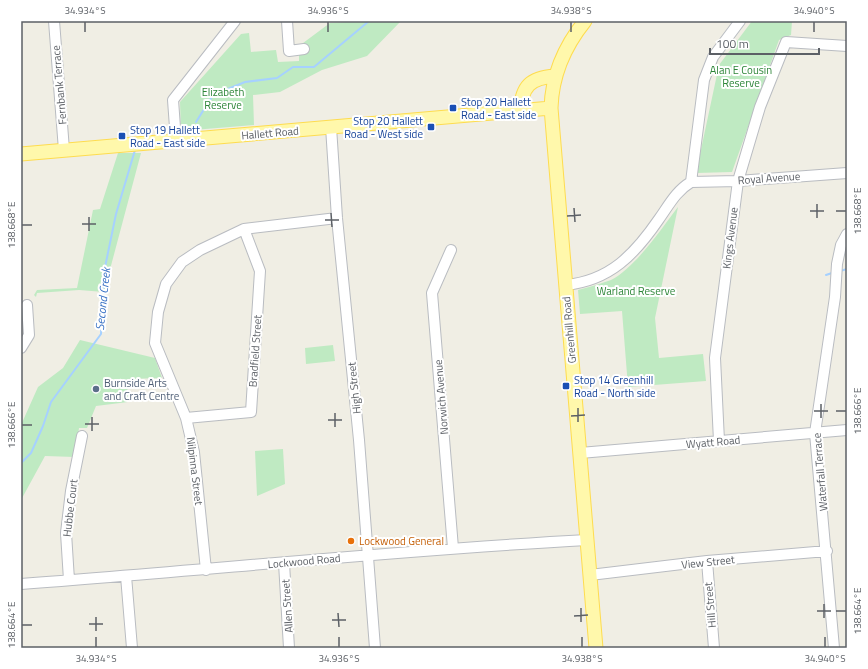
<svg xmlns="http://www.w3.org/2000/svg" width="868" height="669" font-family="'Titillium Web',sans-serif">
<rect width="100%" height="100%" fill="#f0eee4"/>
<path fill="#bfeac2" d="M361,21H401L367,56L322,70L280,92L253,95L254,125L181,131L180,102L241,34L249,33L251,52L276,50L278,62L299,61V46L330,23Z
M752,21H792L791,35L779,40L732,172L696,173L719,65Z
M118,153H141L104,292L79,290L37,293L36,297L34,295L37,290L77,288L93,210L100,209Z
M678,207L655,318L659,358L703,354L706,381L628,387L622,311L580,314L578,290C589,287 600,284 611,280C635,268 662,228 678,207Z
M80,340L155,358L162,378L127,379L128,402L96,406L87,428H79L75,457L45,456L21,500V425L38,387L63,368Z
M333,345L335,361L306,364L305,348Z
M283,449L285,484L257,496L255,451Z"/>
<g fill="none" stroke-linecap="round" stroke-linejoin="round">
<path stroke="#a6d1ff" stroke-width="2" d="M196,122L213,95L245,82L277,78L293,67H314L369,21
M840,271L847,269
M826,275L832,273
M21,463L31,453L43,426L51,402L101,334L104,272L116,214L135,150H137"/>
<g stroke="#b9bcc1" stroke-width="12">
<path id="minor" d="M54,21L64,150
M287,21L289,51L304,49
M331,127L337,218L359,440L375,648
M176,141L173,100L235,21
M691,182L738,181L847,173
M451,250L432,293L453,548
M565,285C610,281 635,254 659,219C669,205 676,191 691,182L704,80L713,57L740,21
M21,348L29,335L27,305
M186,418L251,412L260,271L244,229
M719,441L715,358L738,181L760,107L786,42L847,46
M580,453L847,430
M707,561L714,648
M284,563L289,648
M206,570L194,452L186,418L155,343L158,312L166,284L182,262L200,250L244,229L337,218
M590,575L707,561L827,551
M126,576L132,648
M69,580L66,533L71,491L82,436
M21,584C210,570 398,550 587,540
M834,648L815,433L835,297L837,264L841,245L847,234"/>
</g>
<g stroke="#fedc4f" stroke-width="15">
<path id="major" d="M585,21C564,47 552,75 551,108L596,648
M520,111C522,86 530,78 555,76
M21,154L551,108"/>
</g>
<use href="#minor" stroke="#fff" stroke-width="10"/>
<use href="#major" stroke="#fff8ab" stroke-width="13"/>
</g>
<path fill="none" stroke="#5c6066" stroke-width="1.5" d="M85,22V32M328,22V32M571,22V32M814,22V32M817,204V218M574,208L575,222M810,211H824M836,211H846M331,213L332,227M567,216L581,215M89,217V231M325,220H339M82,224H96M22,225H32M821,404V418M578,408V422M814,411H828M836,411H846M335,413V427M571,416L585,415M92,417V431M328,420H342M85,424H99M22,425H32M824,604V618M581,608V622M817,611H831M836,611H846M338,613L339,627M574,616L588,615M96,617V631M332,620H346M89,624H103M22,625H32M96,637V647M339,637V647M582,637V647M825,637V647"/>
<g fill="#1a4fb4" stroke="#fff" stroke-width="1.5">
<rect x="449" y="104" width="8" height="8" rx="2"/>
<rect x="427" y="123" width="8" height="8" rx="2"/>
<rect x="118" y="132" width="8" height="8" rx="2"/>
<rect x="562" y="382" width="8" height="8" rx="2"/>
</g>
<circle fill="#5c6f8a" stroke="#fff" stroke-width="1.5" cx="96" cy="389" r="4"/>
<circle fill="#e8710a" stroke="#fff" stroke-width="1.5" cx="351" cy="541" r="4"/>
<g text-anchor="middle" stroke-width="4" stroke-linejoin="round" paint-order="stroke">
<g font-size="11" fill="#2d8538" stroke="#fff">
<text x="741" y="74">Alan E Cousin<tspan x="741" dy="13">Reserve</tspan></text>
<text x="223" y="96">Elizabeth<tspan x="223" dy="13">Reserve</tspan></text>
<text x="636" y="295">Warland Reserve</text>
</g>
<g font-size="11" fill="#5c6066" stroke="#fff">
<text transform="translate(59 85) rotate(-95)" y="4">Fernbank Terrace</text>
<text transform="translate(270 133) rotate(-5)" y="4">Hallett Road</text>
<text transform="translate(769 178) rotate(-4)" y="4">Royal Avenue</text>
<text transform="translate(730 238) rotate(-83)" y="4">Kings Avenue</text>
<text transform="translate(569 330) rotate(-95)" y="4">Greenhill Road</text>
<text transform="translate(255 351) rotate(-86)" y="4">Bradfield Street</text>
<text transform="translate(354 388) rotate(-96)" y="4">High Street</text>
<text transform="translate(441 397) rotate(-95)" y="4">Norwich Avenue</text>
<text transform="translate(713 442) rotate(-5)" y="4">Wyatt Road</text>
<text transform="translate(195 471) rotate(83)" y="4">Nilpinna Street</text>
<text transform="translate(820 472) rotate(-95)" y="4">Waterfall Terrace</text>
<text transform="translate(70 508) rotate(-83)" y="4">Hubbe Court</text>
<text transform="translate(304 561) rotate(-5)" y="4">Lockwood Road</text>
<text transform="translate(708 562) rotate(-6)" y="4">View Street</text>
<text transform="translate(710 605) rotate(-95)" y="4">Hill Street</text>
<text transform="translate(287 606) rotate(-94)" y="4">Allen Street</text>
</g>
<g font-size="11" fill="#164399" stroke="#fff" text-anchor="start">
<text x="461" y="106">Stop 20 Hallett<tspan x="461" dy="13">Road - East side</tspan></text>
<text x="423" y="125" text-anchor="end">Stop 20 Hallett<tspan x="423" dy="13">Road - West side</tspan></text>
<text x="130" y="134">Stop 19 Hallett<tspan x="130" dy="13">Road - East side</tspan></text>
<text x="574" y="384">Stop 14 Greenhill<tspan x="574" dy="13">Road - North side</tspan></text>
</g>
<g font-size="11" fill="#4e5e75" stroke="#fff" text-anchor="start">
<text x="104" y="387">Burnside Arts<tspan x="104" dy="13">and Craft Centre</tspan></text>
</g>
<g font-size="11" fill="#c56008" stroke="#fff" text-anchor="start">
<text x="359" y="545">Lockwood General</text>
</g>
<g font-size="12" font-style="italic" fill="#3a72c5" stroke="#fff">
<text transform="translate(103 299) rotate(-84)" y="4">Second Creek</text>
</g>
</g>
<rect width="868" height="669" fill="none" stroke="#ffffff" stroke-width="44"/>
<path d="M710 48v6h109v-6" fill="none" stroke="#5c6066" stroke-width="2"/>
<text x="716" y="48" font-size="12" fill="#5c6066" stroke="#ffffff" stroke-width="3" paint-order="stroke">100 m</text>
<rect x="22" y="22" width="824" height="625" fill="none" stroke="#5c6066" stroke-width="1.5"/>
<g font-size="10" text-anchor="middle" fill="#5c6066">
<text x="85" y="14">34.934°S</text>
<text x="328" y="14">34.936°S</text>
<text x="571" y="14">34.938°S</text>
<text x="814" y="14">34.940°S</text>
<text transform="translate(857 211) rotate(-90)" y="4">138.668°E</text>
<text transform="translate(11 225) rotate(-90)" y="4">138.668°E</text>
<text transform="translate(857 411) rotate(-90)" y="4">138.666°E</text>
<text transform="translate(11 425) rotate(-90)" y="4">138.666°E</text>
<text transform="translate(857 611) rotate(-90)" y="4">138.664°E</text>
<text transform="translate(11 625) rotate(-90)" y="4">138.664°E</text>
<text x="96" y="662">34.934°S</text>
<text x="339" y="662">34.936°S</text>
<text x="582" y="662">34.938°S</text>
<text x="825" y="662">34.940°S</text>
</g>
</svg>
